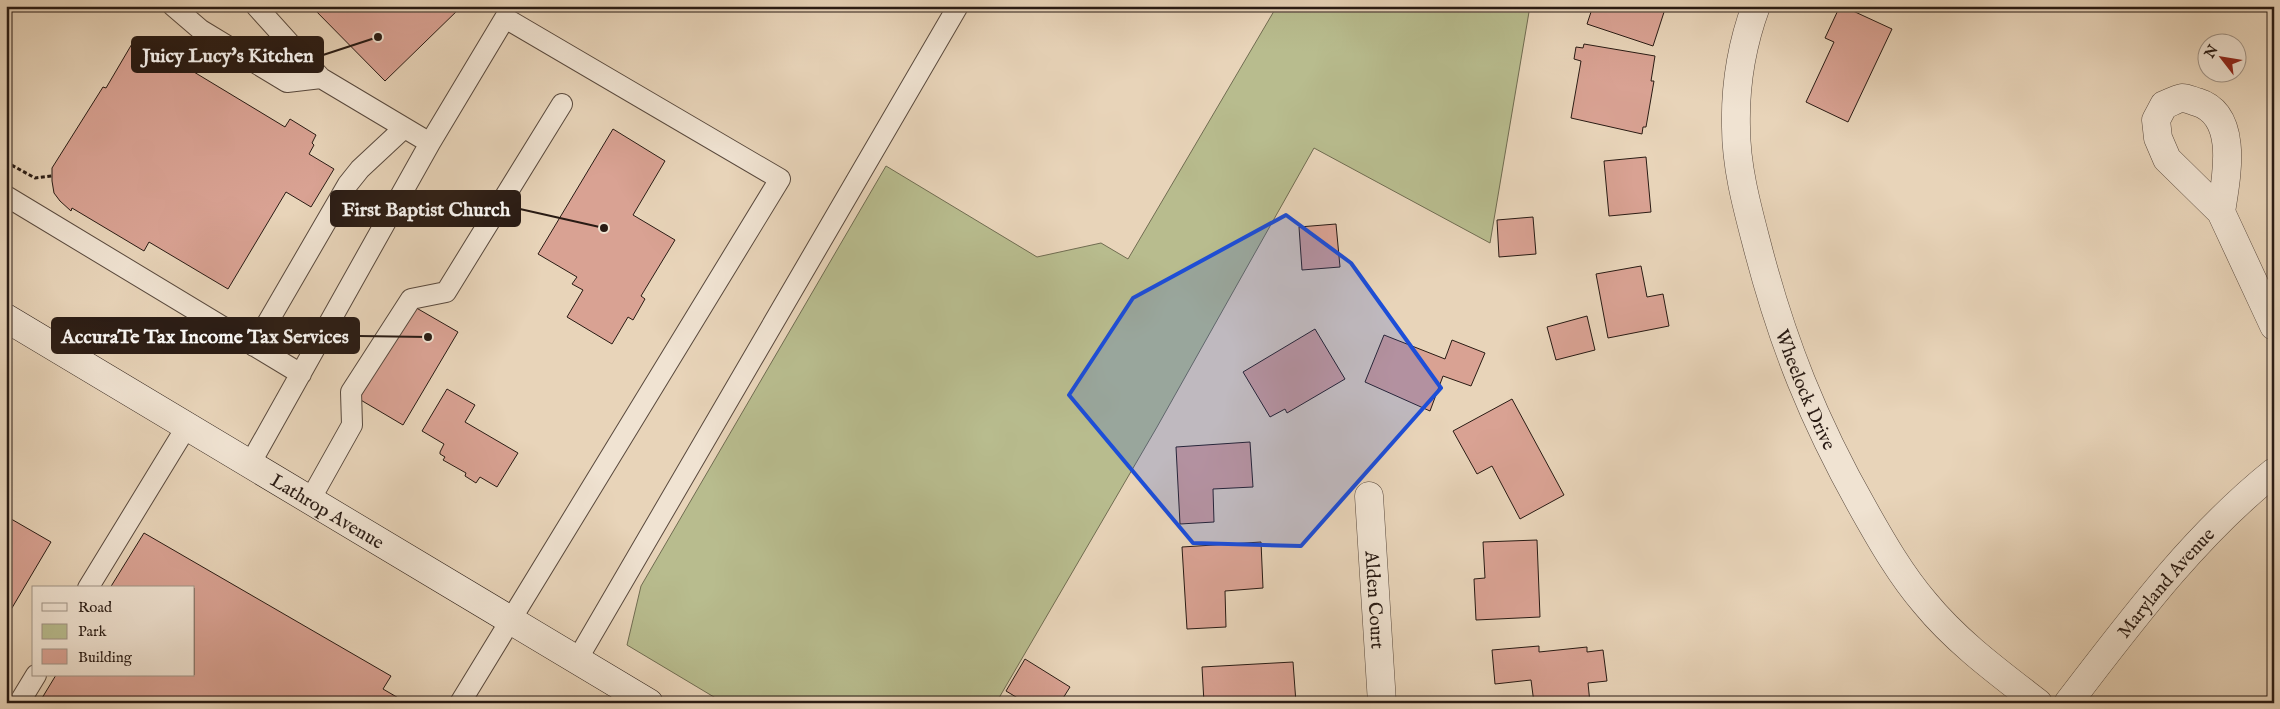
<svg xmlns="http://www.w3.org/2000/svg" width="2280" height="709" font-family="'IM FELL English',serif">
<rect width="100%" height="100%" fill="#e8d4b9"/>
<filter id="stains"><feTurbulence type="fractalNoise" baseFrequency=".004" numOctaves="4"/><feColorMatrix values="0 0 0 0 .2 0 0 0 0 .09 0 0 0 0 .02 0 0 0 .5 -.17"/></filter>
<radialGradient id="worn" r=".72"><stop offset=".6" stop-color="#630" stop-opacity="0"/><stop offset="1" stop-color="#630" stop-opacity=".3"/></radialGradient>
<path fill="#b8bc8e" stroke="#706c51" d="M1277,6H1530L1490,243L1314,148L1157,427L996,703H724L627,645L641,586L886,166L1037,257L1101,243L1128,259Z"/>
<path fill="#d9a293" stroke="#291b14" d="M311,6H462L385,81Z
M1593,6H1666L1653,46L1587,24Z
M1840,6H1849L1853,9V11L1892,29L1848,122L1806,102L1834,42L1825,38Z
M136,37L285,127L290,119L316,135L312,143L314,145L309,154L334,169L311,207L286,192L228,289L149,242L144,251L72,208L71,211L60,201L54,193L52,181V168L103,87L106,88Z
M1584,44L1655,56L1651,81H1654L1646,127H1643L1642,134L1571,118L1581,61L1574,59L1576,47L1583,48Z
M613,129L665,161L633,215L675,240L641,296L645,299L633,320L628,317L612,344L567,317L583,290L572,284L577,277L538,254Z
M1646,157L1651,212L1609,216L1604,161Z
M1533,217L1536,254L1499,257L1497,220Z
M1336,224L1340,267L1302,270L1299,227Z
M1641,266L1647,297L1663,294L1669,326L1608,338L1596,274Z
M413,306L458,332L403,425L359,399Z
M1587,316L1595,350L1556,360L1547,327Z
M1315,329L1345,379L1287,413L1285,409L1270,417L1243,372Z
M1384,335L1445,359L1452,340L1485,353L1471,386L1443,376L1430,411L1365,382Z
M447,389L475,405L465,422L518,453L497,487L480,477L476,483L465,476L466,473L443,460L445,457L440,454V452L444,444L422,431Z
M1512,399L1564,495L1520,519L1492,466L1477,474L1453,431Z
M1250,442L1253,487L1213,489L1214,522L1180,524L1176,447Z
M6,516L51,542L6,618Z
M144,533L391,676L383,689L407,703H39L56,675H194V588H110Z
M1537,540L1540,617L1476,620L1474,579L1485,578L1483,542Z
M1261,542L1263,588L1225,591L1226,627L1187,629L1182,547Z
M1539,646V652L1587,647V652L1603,650L1607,681L1588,683L1590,703H1534L1531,680L1495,684L1492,650Z
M1025,659L1070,687L1060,703H1026L1006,691Z
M1293,662L1296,703H1204L1202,667Z"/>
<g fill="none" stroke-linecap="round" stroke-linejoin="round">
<g stroke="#59493d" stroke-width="22">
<path id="lane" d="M173,6L201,30L287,82L321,78
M256,6L321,78L430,143L505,18L780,179L460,703
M6,196L301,374
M254,346L348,184L360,169L404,128
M250,464L430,143
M310,500L352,425L351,392L411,299L446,292L562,104
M88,588L187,426
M577,660L958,6
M19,703L36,675"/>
</g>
<g stroke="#59493d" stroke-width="29">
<g id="street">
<path id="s1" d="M1756,6C1742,44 1735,87 1736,127C1736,167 1747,207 1757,245C1782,342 1814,422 1864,510C1882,542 1901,575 1925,603C1957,642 1998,672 2038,703"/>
<path d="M2221,212C2226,179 2240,115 2197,102C2193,101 2187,98 2182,98C2176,99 2170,103 2164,105L2156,120L2158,138L2167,159L2221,212L2274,326"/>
<path id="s2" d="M1369,496L1382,703"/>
<path id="s3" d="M2068,703C2131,621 2193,537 2274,472"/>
</g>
</g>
<g stroke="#291b14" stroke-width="29">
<g id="secondary">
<path id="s4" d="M6,318L649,703"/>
</g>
</g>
<path stroke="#291b14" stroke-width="3" stroke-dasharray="4 2.5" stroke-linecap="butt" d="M6,162L35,178L52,176"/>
<use href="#lane" stroke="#f0e3d2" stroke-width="20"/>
<use href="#street" stroke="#f0e3d2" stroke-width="28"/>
<use href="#secondary" stroke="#f0e3d2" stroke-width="28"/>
</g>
<path fill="#1d4ed8" fill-opacity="0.2" stroke="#1d4ed8" stroke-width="4" stroke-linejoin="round" d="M1286,215L1351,263L1441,388L1301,546L1193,543L1069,395L1133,298Z"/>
<g text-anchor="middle" stroke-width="5" stroke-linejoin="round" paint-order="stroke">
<g font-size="19" fill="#291b14" stroke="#f0e3d2">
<text dy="7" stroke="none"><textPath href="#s1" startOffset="396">Wheelock Drive</textPath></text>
<text dy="7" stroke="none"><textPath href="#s4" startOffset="375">Lathrop Avenue</textPath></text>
<text dy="7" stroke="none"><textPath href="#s3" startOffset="155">Maryland Avenue</textPath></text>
<text dy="7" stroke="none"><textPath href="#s2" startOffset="104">Alden Court</textPath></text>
</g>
</g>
<path fill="none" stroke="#291b14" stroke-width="2" d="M378 37L323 55M604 228L520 209M428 337L359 336"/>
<g fill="#291b14" stroke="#f0e3d2" stroke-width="2">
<circle cx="378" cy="37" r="5"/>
<circle cx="604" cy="228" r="5"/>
<circle cx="428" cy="337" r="5"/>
</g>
<g fill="#291b14" stroke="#291b14" stroke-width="2">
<rect x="132" y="37" width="191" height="35" rx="5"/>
<rect x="331" y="191" width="189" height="35" rx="5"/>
<rect x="52" y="318" width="307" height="35" rx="5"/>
</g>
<g font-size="20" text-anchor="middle" font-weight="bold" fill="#fff">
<text x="228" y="62">Juicy Lucy's Kitchen</text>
<text x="426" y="216">First Baptist Church</text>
<text x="205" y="343">AccuraTe Tax Income Tax Services</text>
</g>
<rect width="2280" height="709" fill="none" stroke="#e8d4b9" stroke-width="25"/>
<rect x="8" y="8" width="2265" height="694" fill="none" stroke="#291b14" stroke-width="2.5"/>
<rect x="12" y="12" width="2255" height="684" fill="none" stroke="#291b14"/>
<rect x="32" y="586" width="162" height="90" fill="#f0e3d2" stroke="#a09386"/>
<rect x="42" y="603" width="25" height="8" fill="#f0e3d2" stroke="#a09386"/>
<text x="78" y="612" font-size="15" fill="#291b14">Road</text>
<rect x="42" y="624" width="25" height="15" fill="#b8bc8e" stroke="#a09386"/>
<text x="78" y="636" font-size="15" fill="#291b14">Park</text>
<rect x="42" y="649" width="25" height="15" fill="#d9a293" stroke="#a09386"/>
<text x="78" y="662" font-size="15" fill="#291b14">Building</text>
<g transform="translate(2222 58) rotate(301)"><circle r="24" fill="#f0e3d2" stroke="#a09386"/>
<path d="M0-4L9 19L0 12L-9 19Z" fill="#8f2418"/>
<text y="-8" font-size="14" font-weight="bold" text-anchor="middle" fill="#291b14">N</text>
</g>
<rect width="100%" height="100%" filter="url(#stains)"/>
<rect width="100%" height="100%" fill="url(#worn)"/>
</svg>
